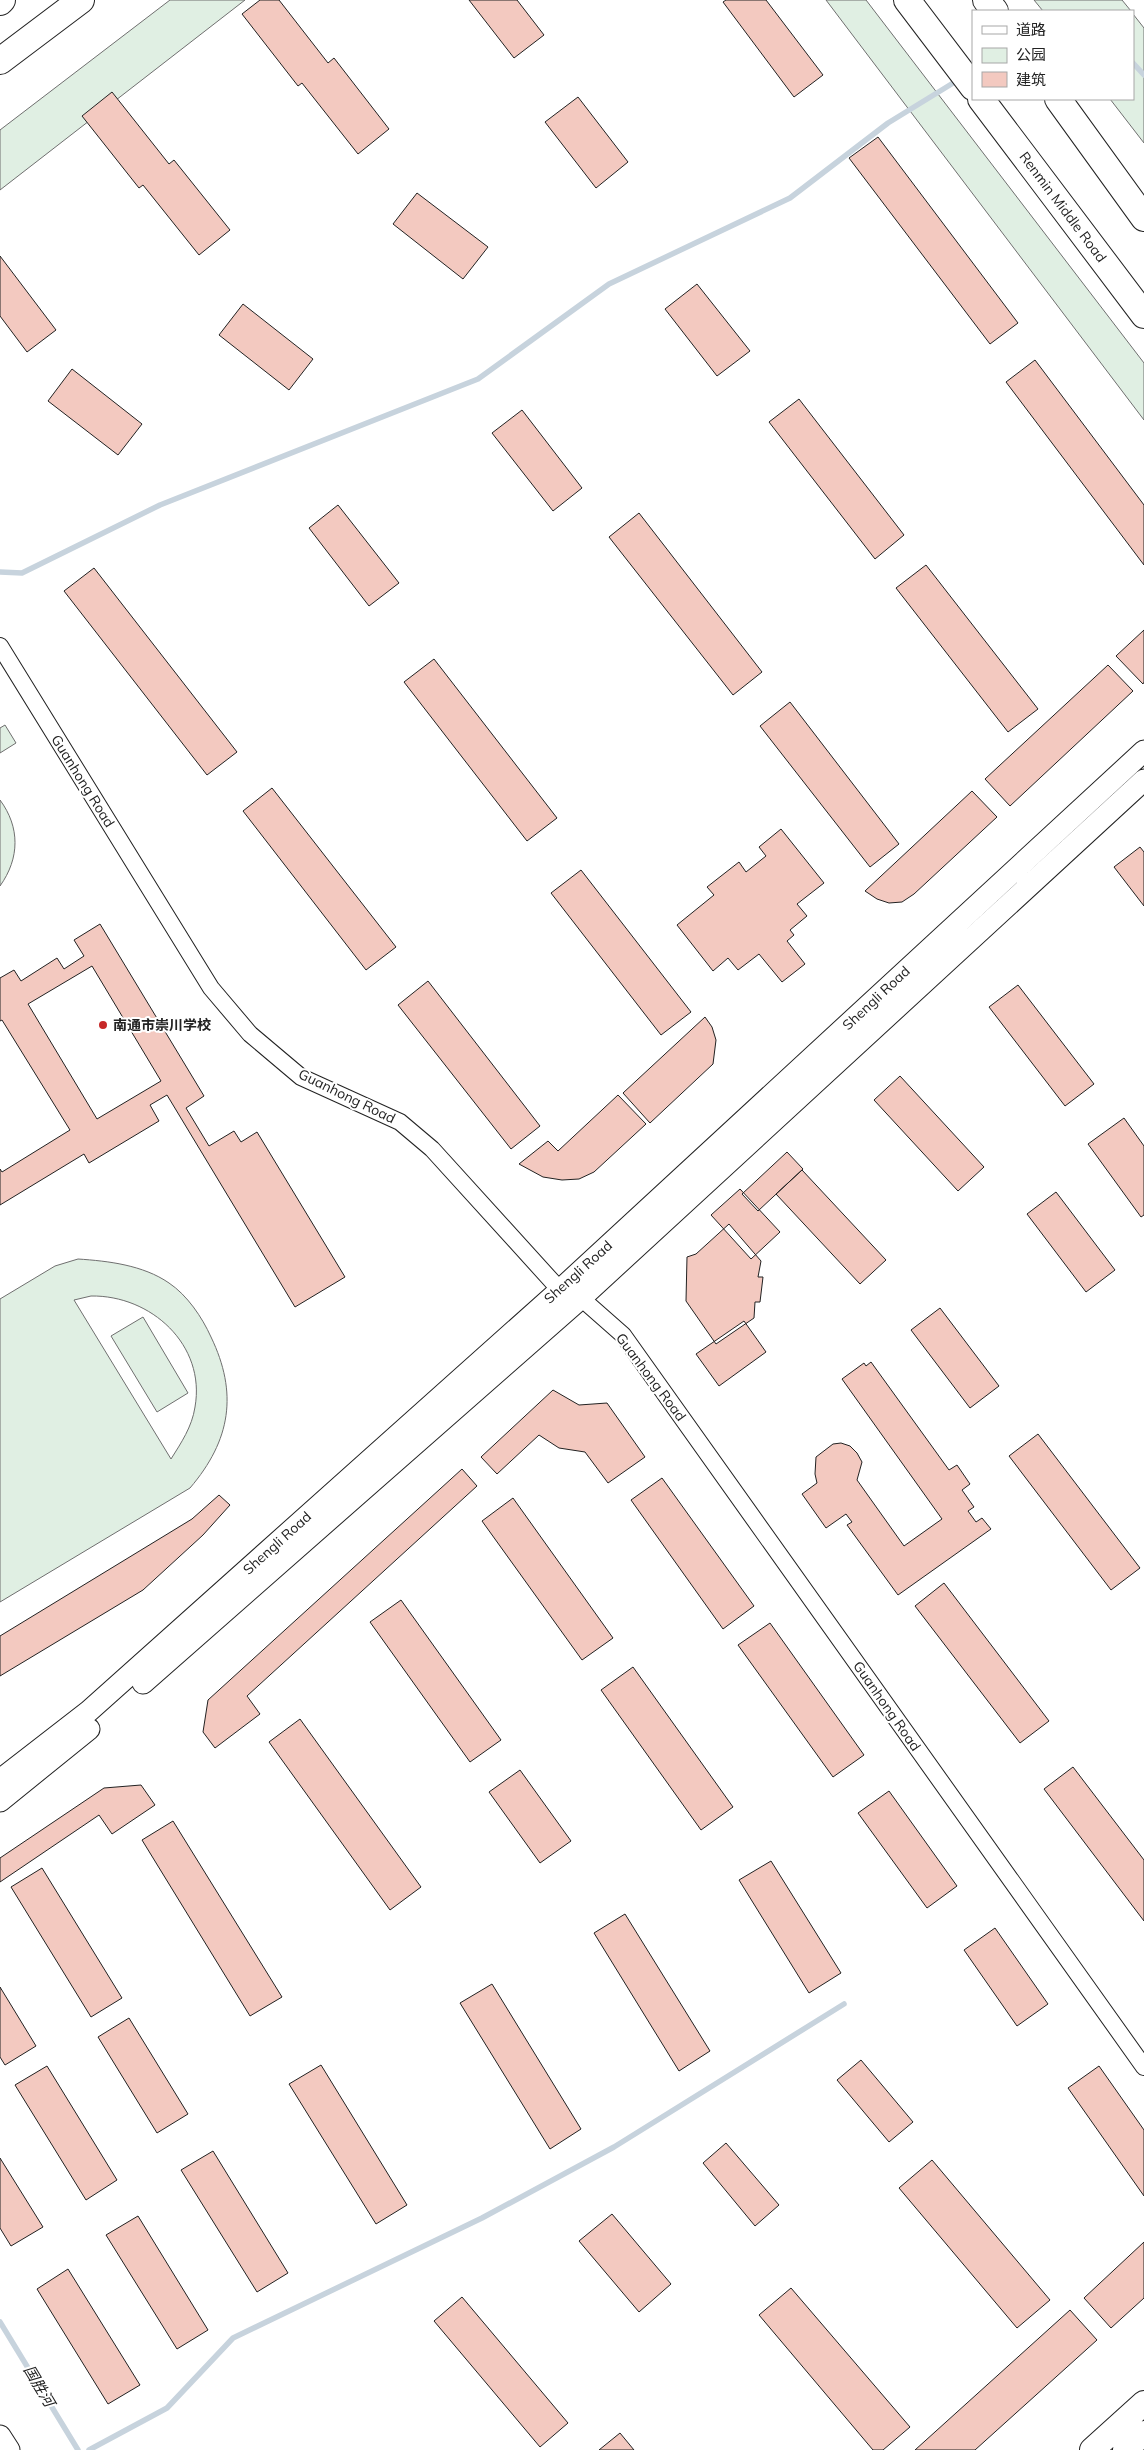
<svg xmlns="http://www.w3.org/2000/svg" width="1144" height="2450" font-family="Mulish,'Noto Sans SC',sans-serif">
<rect width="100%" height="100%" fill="#fff"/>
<path fill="#e0efe3" stroke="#6f6f6f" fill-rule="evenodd" d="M170,0H245L0,190V130Z
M826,0H866L1144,363V420Z
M1034,0H1122L1131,11H1043Z
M1133,14L1144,28V143L1110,99H1133Z
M5,725L16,743L0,753V728Z
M0,800C20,827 20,858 0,886Z
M78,1259C108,1261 143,1265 169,1283C187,1295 202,1317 211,1337C238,1393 231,1440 190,1488L0,1602V1299L55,1266ZM91,1296C151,1295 206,1345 195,1407C192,1427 181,1443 171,1459L74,1300Z
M143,1317L188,1393L157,1412L111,1336Z"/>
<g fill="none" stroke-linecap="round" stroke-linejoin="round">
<path stroke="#c7d3dd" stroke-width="5.5" d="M1133,63L1144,75
M0,572L22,573L160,505L478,379L609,284L790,198L888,123L958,80
M0,2322L78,2450
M89,2450L167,2408L233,2338L482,2218L614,2147L844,2004"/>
</g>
<path fill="#f3c9c0" stroke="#222" fill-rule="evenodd" d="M260,0H279L328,63L334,58L389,129L358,154L302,83L298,86L242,14Z
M469,0H517L544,35L514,58Z
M726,0H766L823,75L794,97L723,2Z
M112,92L169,164L174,160L230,230L199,255L143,185L139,188L82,116Z
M578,97L628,162L596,188L545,122Z
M878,137L1018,323L990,344L849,158Z
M417,193L488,247L463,279L393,224Z
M0,256L56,330L27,352L0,316Z
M697,284L750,351L717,376L665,309Z
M243,304L313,359L289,390L219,335Z
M1035,360L1144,505V565L1006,382Z
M72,369L142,424L118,455L48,401Z
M799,399L904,535L875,559L769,422Z
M522,410L582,488L553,511L492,433Z
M338,505L399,583L369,606L309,528Z
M639,513L762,672L733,695L609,537Z
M926,565L1038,709L1008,732L896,588Z
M94,568L237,752L207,775L64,591Z
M1144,630V682L1143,684L1116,656Z
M434,659L557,818L527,841L404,682Z
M1108,665L1133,691L1010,806L985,779Z
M790,702L899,844L870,867L760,726Z
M272,788L396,947L366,970L243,811Z
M972,791L997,817L914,894L902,902L889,903L877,899L865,891Z
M781,829L824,883L797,904L807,916L790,930L794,935L787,941L805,964L782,982L759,954L738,970L728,958L713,971L677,925L714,895L707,887L739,862L746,872L766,856L759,847Z
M1140,847L1144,852V906L1114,867Z
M581,870L691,1012L661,1035L551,893Z
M100,924L204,1096L186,1108L209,1146L234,1131L241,1142L257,1132L345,1277L295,1307L167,1095L150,1105L159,1121L89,1163L84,1154L0,1205V1169L2,1172L70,1130L2,1020L0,1021V978L14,970L21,981L57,958L64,969L84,956L74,940ZM92,966L161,1081L97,1119L28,1004Z
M428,981L540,1126L511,1149L398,1005Z
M1018,985L1094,1084L1065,1106L989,1007Z
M705,1017L712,1027L716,1040L713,1064L650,1123L623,1093Z
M900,1076L984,1167L958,1191L874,1100Z
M618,1095L646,1124L594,1172L579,1179L562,1180L543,1177L519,1164L548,1141L558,1151Z
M1124,1118L1144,1146V1215L1141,1217L1088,1144Z
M787,1152L803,1169L758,1211L742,1194Z
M802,1170L886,1260L860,1284L776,1194Z
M740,1189L780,1232L751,1259L711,1215Z
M1056,1192L1115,1270L1086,1292L1027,1214Z
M729,1224L761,1261L758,1277H763L760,1302H755L754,1318L716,1344L686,1301L687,1257L696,1254Z
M940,1308L999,1386L970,1408L911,1330Z
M744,1321L766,1352L719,1386L696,1354Z
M871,1362L949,1470L957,1465L970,1484L962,1490L974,1507L968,1511L976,1522L982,1518L991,1529L898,1595L847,1525L852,1522L846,1514L826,1528L802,1494L817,1483L815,1474L816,1457L833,1444L841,1443L850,1446L857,1453L862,1462L857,1480L904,1546L942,1519L842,1379L864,1363L866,1366Z
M553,1390L579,1405L607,1403L645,1457L608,1483L585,1452L559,1448L539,1435L497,1474L481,1457Z
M1038,1434L1140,1568L1111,1590L1009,1456Z
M462,1469L477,1486L247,1696L260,1714L215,1748L203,1732L208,1700Z
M662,1478L754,1606L723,1629L631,1500Z
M219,1495L230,1505L203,1535L143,1590L0,1676V1636L192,1519Z
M513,1498L613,1638L582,1660L482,1521Z
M944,1583L1049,1721L1020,1743L915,1606Z
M401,1600L501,1740L470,1762L370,1622Z
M770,1623L864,1755L833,1777L738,1645Z
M633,1667L733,1807L701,1830L601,1690Z
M300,1719L421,1887L390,1910L269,1742Z
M1073,1767L1144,1860V1921L1044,1789Z
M520,1770L571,1841L540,1863L489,1792Z
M141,1785L155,1805L112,1834L99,1815L0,1882V1858L104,1788Z
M889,1791L957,1886L927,1908L858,1813Z
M173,1821L282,1997L250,2016L142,1840Z
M771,1861L841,1973L809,1993L739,1880Z
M42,1868L122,1998L91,2017L11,1887Z
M625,1914L710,2051L679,2071L594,1933Z
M995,1928L1048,2004L1017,2026L964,1950Z
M492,1984L581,2129L550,2149L460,2003Z
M0,1987L36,2046L5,2065L0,2057Z
M129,2018L188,2114L157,2133L98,2037Z
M861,2060L913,2122L889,2142L837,2080Z
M321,2065L407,2205L376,2224L289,2084Z
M47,2066L117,2180L86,2200L15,2085Z
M1099,2066L1144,2130V2196L1068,2088Z
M726,2143L779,2205L755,2226L703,2163Z
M213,2151L288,2273L257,2292L181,2170Z
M0,2158L43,2227L11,2246L0,2228Z
M932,2160L1050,2300L1017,2328L899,2188Z
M612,2214L671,2284L639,2312L579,2241Z
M138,2216L208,2330L177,2349L106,2235Z
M1144,2242V2298L1111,2328L1084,2298Z
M68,2269L140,2385L108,2404L37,2289Z
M791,2288L910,2427L883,2450H873L759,2315Z
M462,2297L568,2423L540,2447L434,2321Z
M1070,2310L1097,2340L975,2450H915Z
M620,2433L634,2450H599Z"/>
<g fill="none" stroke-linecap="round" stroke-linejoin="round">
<g stroke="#222" stroke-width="18">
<path id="minor" d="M0,646L211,988L250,1034L301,1077L400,1122L432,1149L560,1290L581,1298L623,1335L1144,2067"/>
</g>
<g stroke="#222" stroke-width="23">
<path id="tertiary" d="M143,1683L581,1298L1144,780
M0,1780L89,1711L560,1290L1144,751
M0,1801L89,1729
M0,2436L9,2450"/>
</g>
<g stroke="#222" stroke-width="26">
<path id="secondary" d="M1092,2450L1144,2403
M1125,2450L1144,2433"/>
</g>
<g stroke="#222" stroke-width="28">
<path id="primary" d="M907,0L973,87
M986,0L995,11
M0,2L2,0
M0,61L81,0
M981,99L1144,315
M1058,99L1144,218"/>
</g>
<use href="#minor" stroke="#fff" stroke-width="16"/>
<use href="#tertiary" stroke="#fff" stroke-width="21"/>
<use href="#secondary" stroke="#fff" stroke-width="24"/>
<use href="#primary" stroke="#fff" stroke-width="26"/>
</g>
<circle fill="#c62828" stroke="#fff" stroke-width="2" cx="103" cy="1025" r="5"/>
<g text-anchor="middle" stroke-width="4" stroke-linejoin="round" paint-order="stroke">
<g font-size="14" fill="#222" stroke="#fff">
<text transform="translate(1063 207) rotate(53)" y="5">Renmin Middle Road</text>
<text transform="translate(83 781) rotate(58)" y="5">Guanhong Road</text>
<text transform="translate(876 998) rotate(-43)" y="5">Shengli Road</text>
<text transform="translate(347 1096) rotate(26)" y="5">Guanhong Road</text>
<text transform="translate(578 1272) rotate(-42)" y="5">Shengli Road</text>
<text transform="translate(651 1377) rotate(53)" y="5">Guanhong Road</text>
<text transform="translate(277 1543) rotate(-42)" y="5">Shengli Road</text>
<text transform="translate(887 1706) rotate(55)" y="5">Guanhong Road</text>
</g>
<g font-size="14" font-weight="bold" fill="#222" stroke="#fff" text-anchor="start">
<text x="113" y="1030">南通市崇川学校</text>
</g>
<g font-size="15" font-style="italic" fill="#222" stroke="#fff">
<text transform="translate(39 2386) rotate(59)" y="5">国胜河</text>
</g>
</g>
<rect x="972" y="10" width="162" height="90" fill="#ffffff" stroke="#a7a7a7"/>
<rect x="982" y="26" width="25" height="8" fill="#ffffff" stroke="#a7a7a7"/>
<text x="1016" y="35" font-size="15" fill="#222222">道路</text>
<rect x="982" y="48" width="25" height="15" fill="#e0efe3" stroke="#a7a7a7"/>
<text x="1016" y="60" font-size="15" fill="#222222">公园</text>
<rect x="982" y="72" width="25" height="15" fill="#f3c9c0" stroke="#a7a7a7"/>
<text x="1016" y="85" font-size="15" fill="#222222">建筑</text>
</svg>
